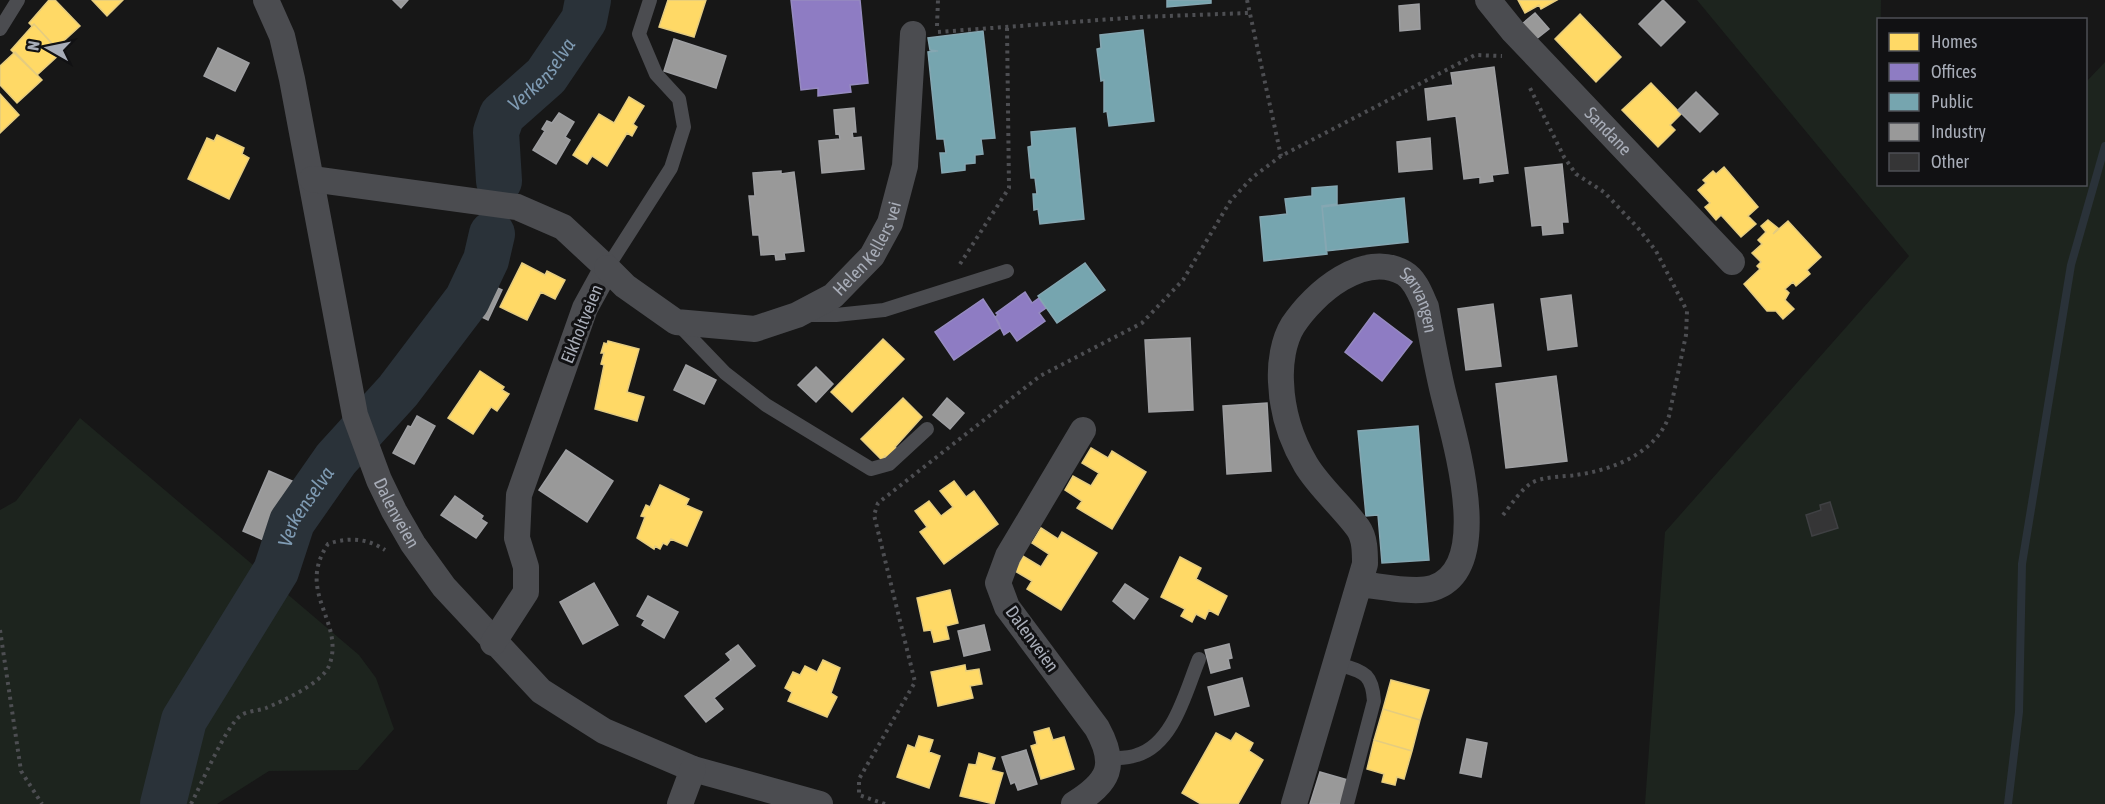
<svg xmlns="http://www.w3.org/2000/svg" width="2105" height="804" font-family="'Asap Condensed',sans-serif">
<rect width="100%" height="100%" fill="#171717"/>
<path fill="#1d241e" d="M1697,0H1881L1878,184H2086V82L2105,62V804H1645L1665,532L1909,256Z
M80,418L359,655L376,678L394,729L358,770L269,771L217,804H0V510L16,501Z"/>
<path fill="#ffd966" stroke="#e5cc7f" stroke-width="1.5" d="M49,0H55L80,26L56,48L34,24L32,26L29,23Z
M92,0H123L107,16Z
M668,0H706L694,37L659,27Z
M1518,0H1557L1541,9L1539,5L1525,13Z
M1580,14L1621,57L1596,82L1555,39Z
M34,24L61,53L37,75L11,50Z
M15,52L42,80L17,103L0,85V66Z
M1651,83L1681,114L1670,125L1675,130L1658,147L1622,110Z
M0,94L19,115L0,133Z
M629,97L644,106L633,124L637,127L632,136L627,133L607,166L592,156L587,164L573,155L599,114L614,123Z
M217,135L244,148L242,154L249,158L229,199L188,179L207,138L214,141Z
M1724,167L1758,207L1748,216L1756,224L1741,237L1721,215L1716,220L1705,207L1710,203L1698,190L1706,183L1703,180L1713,171L1716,174Z
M1768,220L1778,228L1773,234L1788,221L1821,257L1807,270L1810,274L1796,286L1793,282L1785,289L1789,293L1785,300L1794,309L1783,319L1776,311H1767L1744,284L1760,269L1757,266L1761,262L1752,253L1762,244L1758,240L1766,232L1761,226Z
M522,263L545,275L547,271L565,280L555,299L541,292L527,320L500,307Z
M883,339L904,359L852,412L831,392Z
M608,341L639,349L627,392L644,397L637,421L595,409L604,365L601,364L604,353H601L604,343L607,344Z
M480,371L504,387L502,390L509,394L497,411L491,407L473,434L448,418Z
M903,398L922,417L895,447L898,450L888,459L885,456L882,460L861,439Z
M1091,448L1108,458L1112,451L1146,472L1112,529L1077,508L1082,501L1065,490L1073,476L1091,486L1099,473L1082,463Z
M954,481L966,497L974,491L998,524L944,564L920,532L927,527L915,511L929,501L941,516L953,507L940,491Z
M660,485L689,499L686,505L702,512L687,546L671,539L667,545L663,543L660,549L655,546L654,549L637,538L645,517L641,516L646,505L650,507Z
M1041,528L1058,539L1062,532L1097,553L1061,610L1027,589L1032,581L1015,571L1023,556L1041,567L1049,554L1032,543Z
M1180,557L1201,568L1196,579L1227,596L1218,615L1209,610L1205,619L1196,614L1192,622L1181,616L1185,609L1161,597Z
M950,590L958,623L946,626L949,639L934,642L931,630L924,631L917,598Z
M823,660L840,668L831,693L837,697L827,717L788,701L792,692L785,688L793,672L800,675L805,666L817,672Z
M965,665L966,671L979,669L982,684L970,686L973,698L938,706L931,672Z
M1391,680L1429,690L1420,720L1383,709Z
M1383,709L1420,720L1412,751L1374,740Z
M1049,728L1053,740L1064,737L1074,769L1041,779L1031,746L1037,744L1034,732Z
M1216,733L1231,741L1236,733L1253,743L1249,751L1263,760L1238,804H1201L1182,793Z
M919,736L933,740L929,752L940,756L929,788L897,777L908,745L915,748Z
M1374,740L1412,751L1404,779L1397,777L1395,785L1382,782L1384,774L1367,769Z
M979,753L995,758L991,770L1003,773L994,804L960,796L969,764L976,765Z"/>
<path fill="#8e7cc3" stroke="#968bc0" stroke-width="1.5" d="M791,0H860L868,83L850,85L851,92L818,96V88L801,90Z
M1025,292L1032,303L1039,298L1046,308L1039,313L1045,321L1017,341L1010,331L1004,335L995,317L998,315L996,313Z
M983,299L999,323L1000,328L954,360L935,332Z
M1374,313L1412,342L1382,381L1345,352Z"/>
<path fill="#76a5af" stroke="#85a7b2" stroke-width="1.5" d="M1167,0H1211V3L1167,7Z
M1143,30L1154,121L1109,126L1107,111L1104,112V80L1101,81L1097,49L1101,48L1100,35Z
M983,31L995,138L981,139L983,154L975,155V163L965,164V170L942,173L940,153H946L944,139H937L928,52L938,51L930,50L928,38Z
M1075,128L1084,219L1040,224L1038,209L1034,210L1033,194H1037L1035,178H1031L1028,147L1032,146L1031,132Z
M1337,186V204L1322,206L1327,254L1264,261L1260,217L1287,214L1285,199L1312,196V188Z
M1404,198L1408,242L1326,251L1322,207Z
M1085,263L1105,290L1057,323L1038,296Z
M1418,426L1429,560L1382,563L1378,515L1366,516L1358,431Z"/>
<path fill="#999" stroke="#9e9fa2" stroke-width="1.5" d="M393,0H408L401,8Z
M1663,0L1685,22L1661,46L1639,24Z
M1419,4L1420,29L1400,31L1399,6Z
M1535,13L1549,29L1535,40L1522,24Z
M674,39L726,56L716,88L664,71Z
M218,48L249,63L235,91L204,76Z
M1494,67L1508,173L1492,175L1493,181L1480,183V177L1464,179L1456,116L1428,120L1425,89L1453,85L1451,73Z
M1696,92L1718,114L1700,132L1678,110Z
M854,108L856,132H852L853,138L861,137L864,169L822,173L819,141L840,139L839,133L836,134L834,110Z
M559,113L574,122L565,137L570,140L556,164L533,150L545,131L542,129L547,121L552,123Z
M1430,138L1432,169L1399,172L1397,142Z
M1562,164L1568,222H1562L1563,233L1543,235L1542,225L1532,226L1525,168Z
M781,171V174L794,172L804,251L784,253L785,259L776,260L775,254L761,255L759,235H753L749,196H755L753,173Z
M481,281L502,290L488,320L467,310Z
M1571,295L1577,346L1548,350L1541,299Z
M1493,304L1501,366L1466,370L1458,309Z
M1190,338L1193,410L1149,412L1145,340Z
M686,365L716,380L704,404L674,390Z
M816,367L833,384L816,402L798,385Z
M1556,376L1567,461L1506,468L1496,384Z
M947,398L964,413L950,429L933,415Z
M1267,403L1271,471L1227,474L1223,406Z
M417,416L435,426L414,464L393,453L408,426L411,427Z
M566,450L613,481L587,522L539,490Z
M269,471L301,485L275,545L243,531Z
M455,496L483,516L481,519L487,523L476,538L441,515Z
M594,583L618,625L583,644L560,602Z
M1125,584L1148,599L1134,619L1113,601Z
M648,596L678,612L664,638L642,625L645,620L637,616Z
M984,625L990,650L964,656L958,631Z
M1229,644L1232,658L1228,659L1230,668L1211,673L1205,650Z
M738,645L755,666L714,698L723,709L706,722L685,696L731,660L726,654Z
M1242,678L1249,706L1215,715L1208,687Z
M1467,739L1487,743L1481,777L1460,773Z
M1026,750L1037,784L1018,790L1015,782L1011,784L1002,757Z
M1320,772L1348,780L1341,804H1310Z"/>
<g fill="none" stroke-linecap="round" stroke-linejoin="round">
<path stroke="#2a3239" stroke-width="8" d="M2008,804L2019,712L2022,564L2071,265L2105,146"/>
<g stroke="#2a3239" stroke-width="46">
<path id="s1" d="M499,181L496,132L502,115L546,76L584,20L588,0"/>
<path id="s2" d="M163,804L184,720L276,571L292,522L336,459L398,391L467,300L486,260L492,234"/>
</g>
</g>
<path fill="#353536" stroke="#3f4043" stroke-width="1.5" d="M1830,502L1838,528L1812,536L1806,515L1821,510L1820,505Z"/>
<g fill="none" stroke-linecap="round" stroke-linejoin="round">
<path stroke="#4d4e52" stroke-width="4" stroke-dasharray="3 4.5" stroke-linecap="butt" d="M1247,0L1281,156
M937,26L938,0
M938,32L1140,17L1248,13
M960,264L1009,188L1007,27
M1503,515C1511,505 1520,491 1530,484C1542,476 1563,477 1576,475C1613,470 1656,453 1669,416L1686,335L1687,311L1656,251L1638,228L1604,192L1576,174L1564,157L1530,88
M0,630L21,771L42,804
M191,804C201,785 225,728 240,716C246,711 258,711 266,708C283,701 322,683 329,666C346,622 295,593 328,544C348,537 367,538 385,550
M885,804L859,795V779L915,682L874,515L878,503L1040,376L1142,323L1183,280L1231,200L1253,177L1281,156L1475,55L1502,56"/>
<path stroke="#4b4c50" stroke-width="14" d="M0,29L18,0
M607,268L671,168L684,127L679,99L656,74L639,34L650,0
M805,315H836L884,310L1007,271
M678,324L725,373L766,405L871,469L889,464L927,429
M1335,663C1361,672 1372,670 1374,701L1347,804
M1109,759C1118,758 1129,758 1137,755C1174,744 1186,690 1199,659"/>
<g stroke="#4b4c50" stroke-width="26">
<path id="s3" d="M266,0L282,36L292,79L355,415L379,480L394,511L413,544L444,587L541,691L604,731L693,769L820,804"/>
<path id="s4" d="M1488,0L1513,31L1732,262"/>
<path d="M312,179L517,207L563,227L607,268L585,308L519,495L517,538L526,567V592L493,643"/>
<path id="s5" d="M607,268L625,286L676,322L755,329L797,315L833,296L872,256L890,223L905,166L913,34"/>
<path d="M680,804L693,769"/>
<path d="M1074,804C1109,782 1118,766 1097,728L1007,607L998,583L1008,556L1083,430"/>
<path id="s6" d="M1294,804L1365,564C1365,552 1365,538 1358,528C1342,506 1320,488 1306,465C1291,440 1282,411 1281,382C1280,364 1283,341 1293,325C1314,293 1364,250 1404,273C1416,280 1421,296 1426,307C1431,334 1436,362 1442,388C1452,432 1497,568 1433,588C1415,594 1380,586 1360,584"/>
</g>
</g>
<g text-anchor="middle" stroke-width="6" stroke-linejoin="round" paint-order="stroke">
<g font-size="18" fill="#a8adb8" stroke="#111113">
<text dy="6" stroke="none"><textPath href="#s4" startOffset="178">Sandane</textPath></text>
<text dy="6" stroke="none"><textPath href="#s5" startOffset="312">Helen Kellers vei</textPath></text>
<text dy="6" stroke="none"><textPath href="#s6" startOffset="682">Sørvangen</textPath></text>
<text transform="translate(582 324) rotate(-68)" y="6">Eikholtveien</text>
<text dy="6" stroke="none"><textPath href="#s3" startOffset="532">Dalenveien</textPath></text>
<text transform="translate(1032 639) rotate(54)" y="6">Dalenveien</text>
</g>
<g font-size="20" font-style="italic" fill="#7f9bb3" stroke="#111113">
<text dy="7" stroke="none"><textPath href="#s1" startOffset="124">Verkenselva</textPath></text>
<text dy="7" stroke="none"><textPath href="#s2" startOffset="333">Verkenselva</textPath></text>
</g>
</g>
<rect x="1877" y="18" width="210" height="168" fill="#111113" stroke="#4d4f55" stroke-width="1.5"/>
<rect x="1889" y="33" width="30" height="18" fill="#ffd966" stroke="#4d4f55" stroke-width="1.5"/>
<text x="1931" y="48" font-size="18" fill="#a8adb8">Homes</text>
<rect x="1889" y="63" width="30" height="18" fill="#8e7cc3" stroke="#4d4f55" stroke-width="1.5"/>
<text x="1931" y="78" font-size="18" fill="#a8adb8">Offices</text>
<rect x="1889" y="93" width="30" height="18" fill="#76a5af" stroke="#4d4f55" stroke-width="1.5"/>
<text x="1931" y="108" font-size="18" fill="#a8adb8">Public</text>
<rect x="1889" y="123" width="30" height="18" fill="#999999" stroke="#4d4f55" stroke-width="1.5"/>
<text x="1931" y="138" font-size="18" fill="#a8adb8">Industry</text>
<rect x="1889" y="153" width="30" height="18" fill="#353536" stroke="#4d4f55" stroke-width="1.5"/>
<text x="1931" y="168" font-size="18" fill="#a8adb8">Other</text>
<g transform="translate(48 48) rotate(279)" stroke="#111113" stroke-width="4.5" paint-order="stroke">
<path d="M0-4.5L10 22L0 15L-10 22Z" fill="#a8adb8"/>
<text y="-9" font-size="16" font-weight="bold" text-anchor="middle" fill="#a8adb8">N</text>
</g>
</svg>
